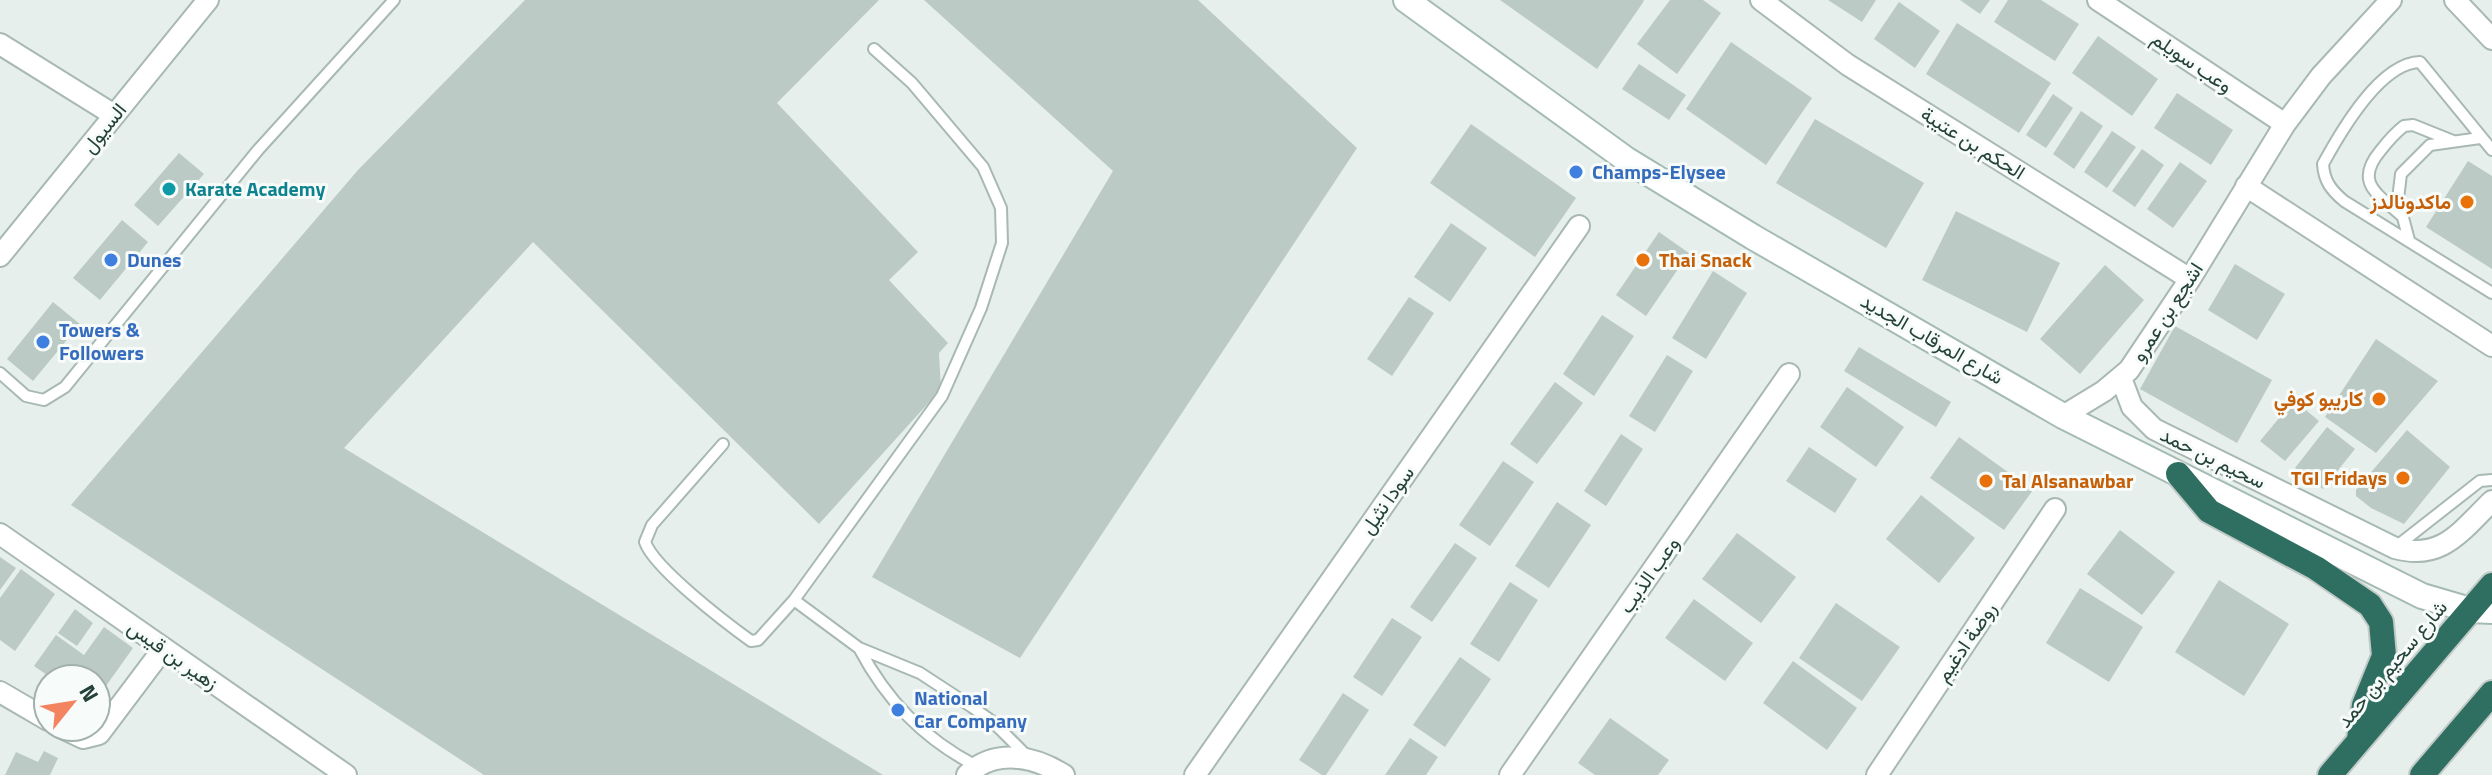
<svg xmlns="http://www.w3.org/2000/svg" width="2492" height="775" font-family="'Titillium Web',Vazirmatn,sans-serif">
<rect width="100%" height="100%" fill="#e6efeb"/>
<path fill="#bbcac4" d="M525,0H879L777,103L918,252L889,280L948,343L939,353L941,389L819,524L533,242L344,448L883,775H484L71,505L358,170Z
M924,0H1198L1357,148L1020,658L872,577L1113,171Z
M1500,0H1643L1644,1L1597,69Z
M1670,0H1703L1721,13L1677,74L1637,44Z
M1828,0H1876L1862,22Z
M1960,0H1990L1980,14Z
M2008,0H2041L2079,24L2055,61L1994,22Z
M1899,2L1940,31L1915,68L1874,39Z
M1957,23L2051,83L2019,133L1926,74Z
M2098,36L2158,79L2132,116L2072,73Z
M1731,42L1812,98L1766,165L1686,109Z
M1639,64L1686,95L1669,120L1622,89Z
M2177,93L2233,130L2211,165L2154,128Z
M2053,94L2073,108L2046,148L2026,135Z
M2081,111L2103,126L2074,169L2053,154Z
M1815,119L1924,183L1886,248L1776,183Z
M1471,124L1576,198L1535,257L1430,183Z
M2112,131L2136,147L2107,188L2084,172Z
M2142,149L2164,165L2135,207L2112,191Z
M179,153L204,174L158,226L134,205Z
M2468,161L2492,176V269L2426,227Z
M2180,162L2207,181L2173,228L2147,209Z
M1956,211L2060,263L2027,332L1922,280Z
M122,220L148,242L100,300L73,278Z
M1451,223L1487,248L1450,302L1414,277Z
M1659,232L1689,253L1646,316L1616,295Z
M2235,264L2285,294L2257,340L2208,310Z
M2105,265L2144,300L2080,374L2040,339Z
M1713,271L1747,293L1706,359L1672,338Z
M1409,297L1434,313L1392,376L1367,359Z
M53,302L80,324L33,381L7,359Z
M1602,315L1634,336L1594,396L1563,374Z
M2175,326L2272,380L2237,443L2140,389Z
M2376,339L2438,381L2376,453L2325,417Z
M1859,347L1951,402L1936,427L1844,371Z
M1667,355L1693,371L1655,432L1629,416Z
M1555,382L1583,403L1537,464L1510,444Z
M1847,387L1904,427L1876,467L1820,427Z
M2294,400L2319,421L2285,461L2260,441Z
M2327,427L2355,449L2323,489L2295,468Z
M2407,430L2450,467L2404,524L2371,508L2356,496V490Z
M1621,434L1643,449L1606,506L1584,491Z
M1959,437L2033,490L2004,530L1930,478Z
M1809,447L1857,479L1835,513L1786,481Z
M1503,461L1534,482L1490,546L1459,525Z
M1921,495L1975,538L1939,583L1886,539Z
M1557,502L1591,525L1549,588L1515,566Z
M2120,530L2175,572L2142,615L2087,574Z
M1737,533L1796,577L1761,623L1702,579Z
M1455,543L1477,558L1432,622L1410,607Z
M0,557L16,568L0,590Z
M21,569L55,594L15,651L0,640V598Z
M2219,580L2289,624L2244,696L2175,652Z
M1510,582L1538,600L1499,662L1470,644Z
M2080,588L2143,627L2109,682L2046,643Z
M1694,599L1753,643L1725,681L1665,638Z
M1836,603L1900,647L1862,701L1799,658Z
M75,609L93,623L77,646L58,633Z
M1392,618L1422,637L1382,696L1353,677Z
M104,627L133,648L96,700V679H53L34,666L56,635L84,655Z
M1460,657L1491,679L1445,747L1413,725Z
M1793,661L1857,708L1827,750L1763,703Z
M1343,693L1369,710L1326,775H1322L1299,760Z
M1610,718L1669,760L1658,775H1595L1578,763Z
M1410,738L1438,757L1426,775H1385Z
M44,751L58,758L50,775H5L16,752L38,762Z"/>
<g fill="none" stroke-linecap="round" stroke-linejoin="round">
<g stroke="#a8b8b2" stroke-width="14">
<path id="lane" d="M2492,150L2420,62C2380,63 2341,131 2323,164C2324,181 2331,190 2344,201L2492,293
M2403,217C2378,194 2353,183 2381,150C2388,141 2395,133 2404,126L2413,125L2453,141
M2409,240L2398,199L2401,174L2430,145L2480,138
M0,373L26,396L44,400L65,387L258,150L394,0
M723,444L652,525L645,542C654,568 726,623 751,641L758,640L794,600L942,396L981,308L1002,243L1001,208L983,167L912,83L874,49
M2397,546L2480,481L2492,480
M794,600L859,648L920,673L972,707L993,722L1029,758
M859,648C887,701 923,738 976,766"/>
</g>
<g stroke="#a8b8b2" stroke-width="24">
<path id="street" d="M1761,0L1848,65L2190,279
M2098,0L2285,124
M2455,0L2492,39
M0,44L114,115
M2246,186L2492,346
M0,256L208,0
M2121,378L2132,407L2154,429L2395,548C2442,561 2461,531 2492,501
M2063,416L2104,391L2129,370L2190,279L2285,124L2321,76L2391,0
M0,534L346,775
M0,692L48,720
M60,727L83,738L99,734L163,649
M967,775C995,748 1034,756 1064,775
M1195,775L1579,226
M1510,775L1789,374
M1877,775L2055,509"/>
</g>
<g stroke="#a4bbb3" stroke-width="28">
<path id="secondary" d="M1406,0L1627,160L1753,237L2063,416L2422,596L2470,610L2492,611"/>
</g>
<g stroke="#c2cac8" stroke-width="28">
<path id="highway" d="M2178,474L2209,511L2316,568L2370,605L2381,622L2384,656L2364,705L2359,739
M2330,775L2492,585
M2422,775L2492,693"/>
</g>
<use href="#lane" stroke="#fff" stroke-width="10"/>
<use href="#street" stroke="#fff" stroke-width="20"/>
<use href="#secondary" stroke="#fff" stroke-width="24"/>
<use href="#highway" stroke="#2f6f62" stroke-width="24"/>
</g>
<g fill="#3f7fe0" stroke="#f7fbf9" stroke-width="3">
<circle cx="1576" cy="172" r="8"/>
<circle cx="111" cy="260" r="8"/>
<circle cx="43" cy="342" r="8"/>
<circle cx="898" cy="710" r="8"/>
</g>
<circle fill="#0f9aa8" stroke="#f7fbf9" stroke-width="3" cx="169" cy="189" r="8"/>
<g fill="#e8710a" stroke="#f7fbf9" stroke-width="3">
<circle cx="2467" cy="202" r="8"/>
<circle cx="1643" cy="260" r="8"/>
<circle cx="2379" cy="399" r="8"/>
<circle cx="2403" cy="478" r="8"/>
<circle cx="1986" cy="481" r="8"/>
</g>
<g text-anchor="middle" stroke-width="6" stroke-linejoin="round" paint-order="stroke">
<g font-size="20" fill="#24423a" stroke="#f7fbf9">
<text transform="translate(2192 62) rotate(34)" y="7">وعب سويلم</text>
<text transform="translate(104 128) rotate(-51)" y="7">السيول</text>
<text transform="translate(1973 143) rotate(32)" y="7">الحكم بن عتيبة</text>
<text transform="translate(2167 312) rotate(-57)" y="7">اشجع بن عمرو</text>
<text transform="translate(1932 339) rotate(30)" y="7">شارع المرقاب الجديد</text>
<text transform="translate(2213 458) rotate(26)" y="7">سحيم بن حمد</text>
<text transform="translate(1387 500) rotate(-55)" y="7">سودا نثيل</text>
<text transform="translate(1649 575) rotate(-55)" y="7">وعب الذيب</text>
<text transform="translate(1966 642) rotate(-56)" y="7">روضة ادغيم</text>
<text transform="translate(173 655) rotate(35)" y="7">زهير بن قيس</text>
<text transform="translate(2392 664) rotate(-50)" y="7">شارع سحيم بن حمد</text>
</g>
<g font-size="20" font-weight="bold" fill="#366cbe" stroke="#f7fbf9" text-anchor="start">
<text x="1592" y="179">Champs-Elysee</text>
<text x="127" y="267">Dunes</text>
<text x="59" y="337">Towers &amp;<tspan x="59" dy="23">Followers</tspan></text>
<text x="914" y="705">National<tspan x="914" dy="23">Car Company</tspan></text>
</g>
<g font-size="20" font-weight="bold" fill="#0d838f" stroke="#f7fbf9" text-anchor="start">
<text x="185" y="196">Karate Academy</text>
</g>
<g font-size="20" font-weight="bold" fill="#c56008" stroke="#f7fbf9" text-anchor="end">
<text x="2451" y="209">ماكدونالدز</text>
<text x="1659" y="267" text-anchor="start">Thai Snack</text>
<text x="2363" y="406">كاريبو كوفي</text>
<text x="2387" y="485">TGI Fridays</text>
<text x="2002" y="488" text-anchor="start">Tal Alsanawbar</text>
</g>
</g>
<g transform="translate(72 703) rotate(60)"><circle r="38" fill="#f7fbf9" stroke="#a3b1ad" stroke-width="2"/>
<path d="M0-6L14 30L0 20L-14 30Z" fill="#f4845f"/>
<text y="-12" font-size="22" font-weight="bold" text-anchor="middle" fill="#24423a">N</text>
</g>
</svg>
